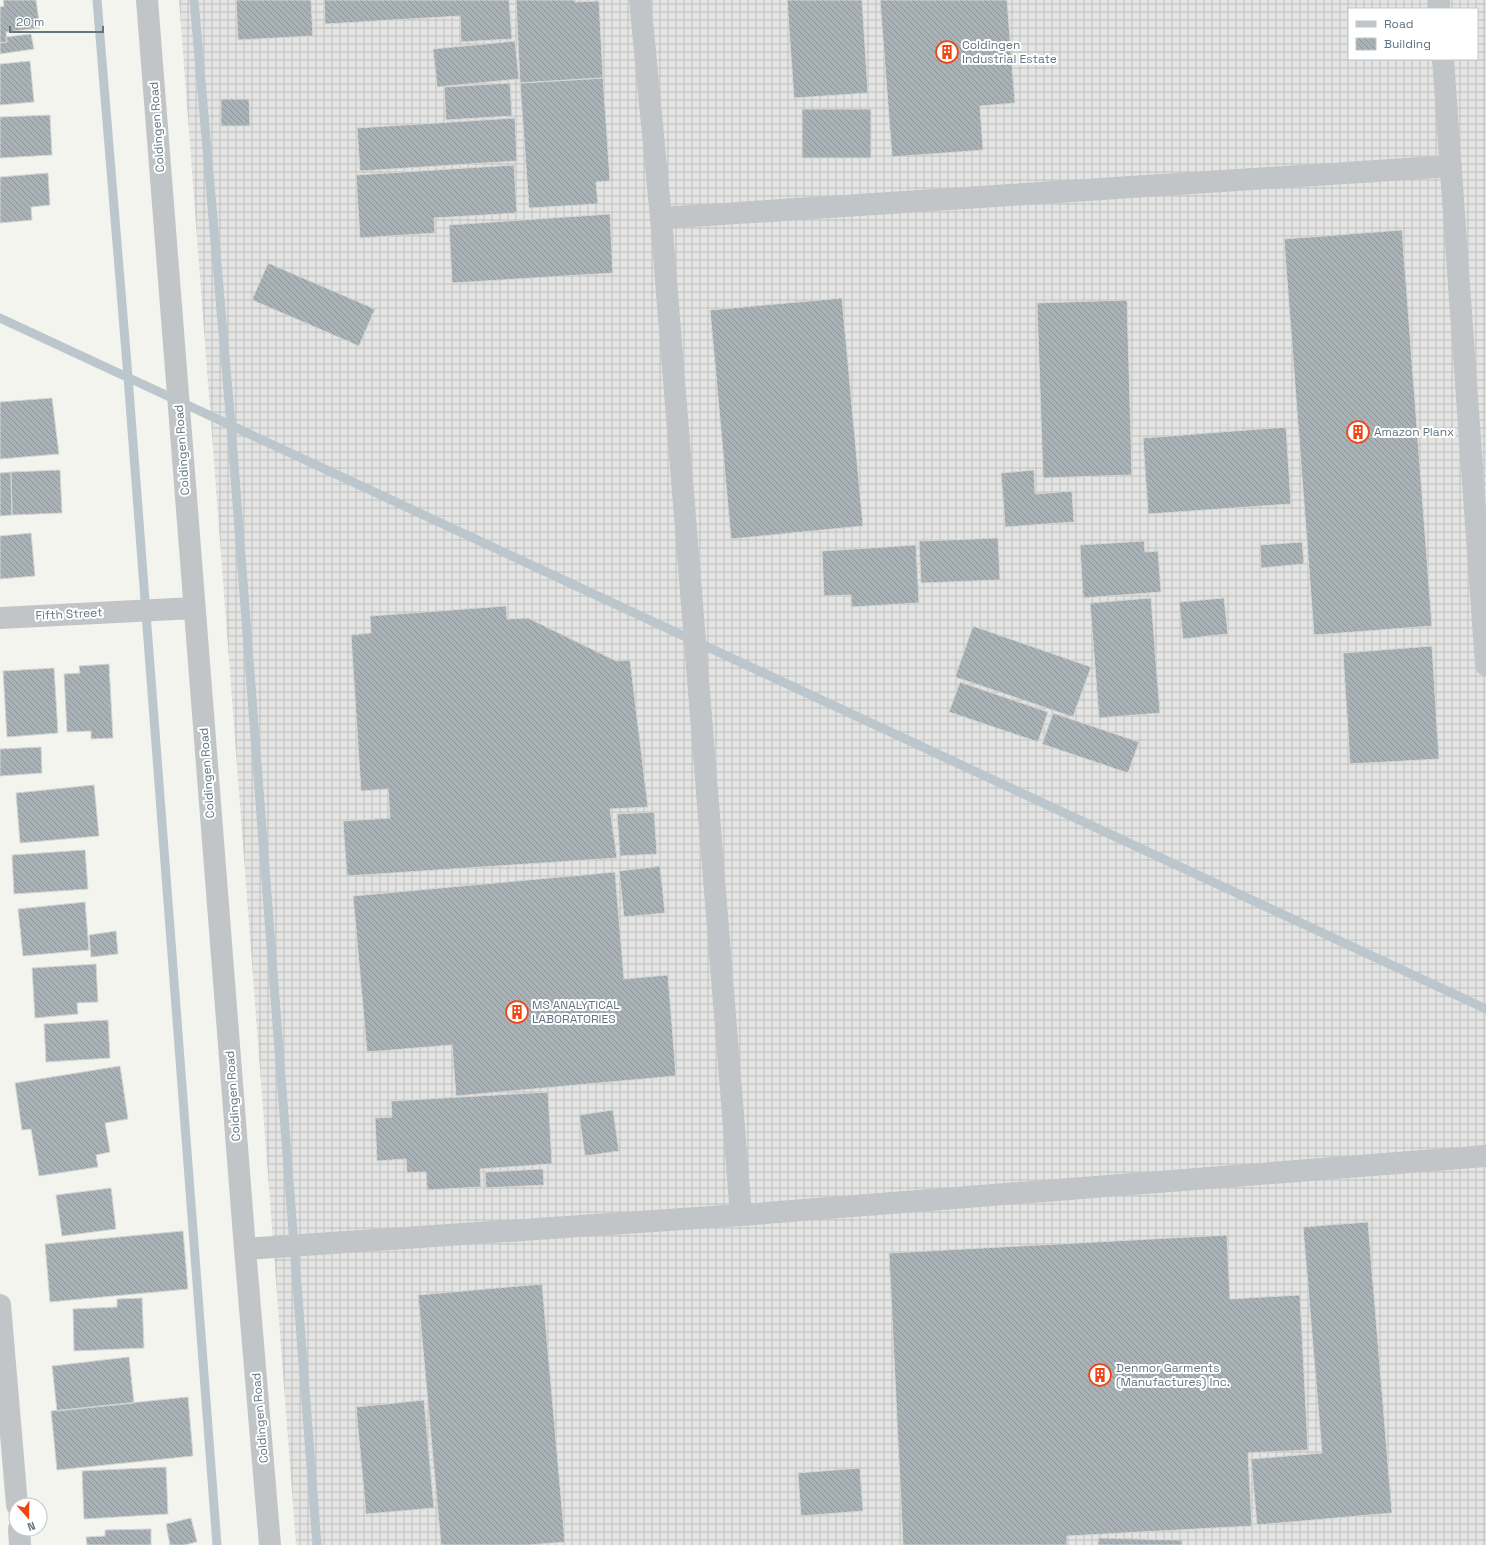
<svg xmlns="http://www.w3.org/2000/svg" width="1486" height="1545" font-family="'Space Grotesk',sans-serif">
<defs>
<pattern id="industrial-grid" width="8" height="8" patternUnits="userSpaceOnUse"><rect width="8" height="8" fill="#e4e5e3"/><path d="M0 4h8M4 0v8" fill="none" stroke="#bcbebd"/></pattern>
<pattern id="building-back-hatch" width="6" height="6" patternUnits="userSpaceOnUse"><rect width="6" height="6" fill="#a9b2b6"/><path d="M-1 5l2 2M0 0l6 6M5-1l2 2" fill="none" stroke="#8d9599"/></pattern>
</defs>
<rect width="100%" height="100%" fill="#f4f4ef"/>
<path fill="url(#industrial-grid)" fill-rule="evenodd" d="M179,0H1486V1545H296ZM1349,9H1477V59H1349Z"/>
<g fill="none" stroke-linecap="round" stroke-linejoin="round">
<path stroke="#bbc7cc" stroke-width="9" d="M97,0L128,377L217,1545
M194,0L231,425L317,1545
M0,318L1486,1009"/>
</g>
<path fill="url(#building-back-hatch)" stroke="#d5d5d2" d="M3,0H36L40,28L6,32L7,42L0,43V7L4,6Z
M236,0H311L313,36L238,40Z
M324,0H509L512,39L461,42L460,16L325,24Z
M516,0H575V2L599,1L603,78L520,83Z
M787,0H862L868,93L794,98Z
M880,0H1007L1015,103L980,106L983,150L892,157Z
M31,34L34,49L0,54V43L7,42L6,37Z
M515,41L519,79L437,87L433,49Z
M30,61L34,102L0,105V64Z
M603,78L610,181L596,182L598,204L529,208L520,83Z
M510,83L512,116L446,120L444,87Z
M221,99H249L250,126H221Z
M802,109H871V158H802Z
M50,115L52,155L0,158V117Z
M515,118L517,161L360,171L357,128Z
M514,165L517,213L434,218L435,233L360,238L356,175Z
M48,173L50,205L31,207L32,220L0,223V177Z
M610,214L613,273L452,283L449,225Z
M1402,230L1432,626L1314,635L1284,239Z
M268,263L375,309L359,346L252,300Z
M842,298L863,526L731,539L710,310Z
M1127,300L1132,475L1043,478L1037,303Z
M52,398L59,454L0,459V402Z
M1286,427L1291,504L1148,514L1143,438Z
M60,470L62,513L12,515L11,472Z
M1034,470L1035,494L1072,491L1074,522L1005,527L1001,473Z
M11,472L12,515L0,516V473Z
M31,533L35,576L0,579V536Z
M998,538L1000,580L921,583L919,541Z
M1144,541L1145,552L1158,551L1161,592L1083,598L1080,545Z
M1302,542L1304,564L1261,568L1260,545Z
M916,545L919,603L851,607V595L824,596L822,551Z
M1151,598L1160,713L1099,718L1090,603Z
M1224,598L1228,634L1183,639L1179,602Z
M506,606L507,619L528,618L616,661L630,660L648,807L610,809L617,858L347,876L343,821L390,818L388,789L361,791L351,635L371,633L370,616Z
M973,626L1091,667L1073,717L955,677Z
M1432,646L1439,759L1350,764L1343,653Z
M109,664L113,738L91,739V731L67,732L64,674L80,673L79,666Z
M54,668L58,733L7,737L3,671Z
M960,682L1048,712L1038,742L949,712Z
M1053,713L1139,742L1128,773L1042,744Z
M41,747L42,773L0,776V749Z
M94,785L99,836L20,843L16,793Z
M654,812L657,854L620,856L617,814Z
M85,850L88,889L14,894L12,855Z
M660,866L665,913L624,917L619,871Z
M615,872L624,979L668,975L676,1076L456,1096L452,1045L367,1052L353,896Z
M85,902L89,950L23,956L18,909Z
M116,931L118,954L91,957L89,935Z
M96,964L98,1002L77,1003L78,1014L35,1018L32,968Z
M108,1020L110,1058L46,1062L44,1024Z
M120,1066L128,1119L105,1123L110,1152L96,1155L98,1167L39,1176L31,1129L22,1130L15,1083Z
M548,1092L552,1164L480,1169L481,1187L427,1190L426,1172L407,1173L406,1159L377,1161L375,1118L392,1117L391,1101Z
M613,1110L619,1151L585,1156L579,1115Z
M543,1169L544,1185L486,1188L485,1172Z
M111,1188L116,1229L62,1236L56,1195Z
M1368,1222L1392,1513L1257,1525L1251,1459L1322,1453L1303,1227Z
M183,1231L188,1289L50,1302L45,1244Z
M1227,1235L1230,1299L1300,1295L1308,1450L1248,1453L1252,1526L1067,1536V1545H903L889,1253Z
M542,1284L565,1542L528,1545H441L418,1295Z
M142,1298L144,1348L74,1351L73,1309L117,1307V1299Z
M129,1357L134,1403L57,1411L52,1366Z
M188,1397L193,1456L57,1470L51,1411Z
M424,1400L434,1508L366,1514L356,1407Z
M166,1467L168,1514L84,1519L82,1471Z
M860,1468L863,1511L801,1516L798,1473Z
M191,1518L197,1542L184,1545H170L166,1524Z
M151,1529V1545H87L86,1537L105,1536V1530Z
M1098,1538L1182,1540V1545H1098Z"/>
<g fill="none" stroke-linecap="round" stroke-linejoin="round">
<path stroke="#c1c5c8" stroke-width="22" d="M147,0L245,1249L270,1545
M640,0L661,218L741,1215
M1439,0V9
M1443,59L1486,665
M661,218L1451,166
M0,618L194,608
M245,1249L741,1215L1486,1156
M0,1305L17,1505
M19,1529L20,1545"/>
</g>
<defs>
<g id="building-ring" transform="scale(1.15)"><circle r="9.5" fill="#fff" stroke="#ef4414" stroke-width="1.5"/><path d="M-4-6H4V6H1V3H-1V6H-4ZM-2.5-4.3h1.7v1.8h-1.7ZM.8-4.3h1.7v1.8H.8ZM-2.5-1h1.7V.8h-1.7ZM.8-1h1.7V.8H.8Z" fill="#ef4414"/></g>
</defs>
<g fill-rule="evenodd">
<use href="#building-ring" x="947" y="52"/>
<use href="#building-ring" x="1358" y="432"/>
<use href="#building-ring" x="517" y="1012"/>
<use href="#building-ring" x="1100" y="1375"/>
</g>
<g text-anchor="middle" stroke-width="4" stroke-linejoin="round" paint-order="stroke">
<g font-size="12" fill="#617482" stroke="#fff" text-anchor="start">
<text x="962" y="49">Coldingen<tspan x="962" dy="14">Industrial Estate</tspan></text>
<text x="1374" y="436">Amazon Planx</text>
<text x="532" y="1009">MS ANALYTICAL<tspan x="532" dy="14">LABORATORIES</tspan></text>
<text x="1116" y="1372">Denmor Garments<tspan x="1116" dy="14">(Manufactures) Inc.</tspan></text>
</g>
<g font-size="12" fill="#617482" stroke="#fff">
<text transform="translate(157 127) rotate(-94)" y="4">Coldingen Road</text>
<text transform="translate(182 450) rotate(-94)" y="4">Coldingen Road</text>
<text transform="translate(69 614) rotate(-3)" y="4">Fifth Street</text>
<text transform="translate(207 773) rotate(-94)" y="4">Coldingen Road</text>
<text transform="translate(233 1096) rotate(-94)" y="4">Coldingen Road</text>
<text transform="translate(260 1418) rotate(-95)" y="4">Coldingen Road</text>
</g>
</g>
<rect x="1348" y="8" width="130" height="52" fill="#ffffff" stroke="#c0c7cd"/>
<rect x="1356" y="21" width="20" height="6" fill="#c1c5c8" stroke="#c0c7cd"/>
<text x="1384" y="28" font-size="12" fill="#617482">Road</text>
<rect x="1356" y="38" width="20" height="12" fill="url(#building-back-hatch)" stroke="#c0c7cd"/>
<text x="1384" y="48" font-size="12" fill="#617482">Building</text>
<g transform="translate(28 1517) rotate(160)"><circle r="19" fill="#ffffff" stroke="#c0c7cd"/>
<path d="M0-3L7 15L0 10L-7 15Z" fill="#ef4414"/>
<text y="-6" font-size="11" font-weight="bold" text-anchor="middle" fill="#617482">N</text>
</g>
<path d="M10 26v6h93v-6" fill="none" stroke="#617482" stroke-width="2"/>
<text x="16" y="26" font-size="12" fill="#617482" stroke="#ffffff" stroke-width="3" paint-order="stroke">20 m</text>
</svg>
